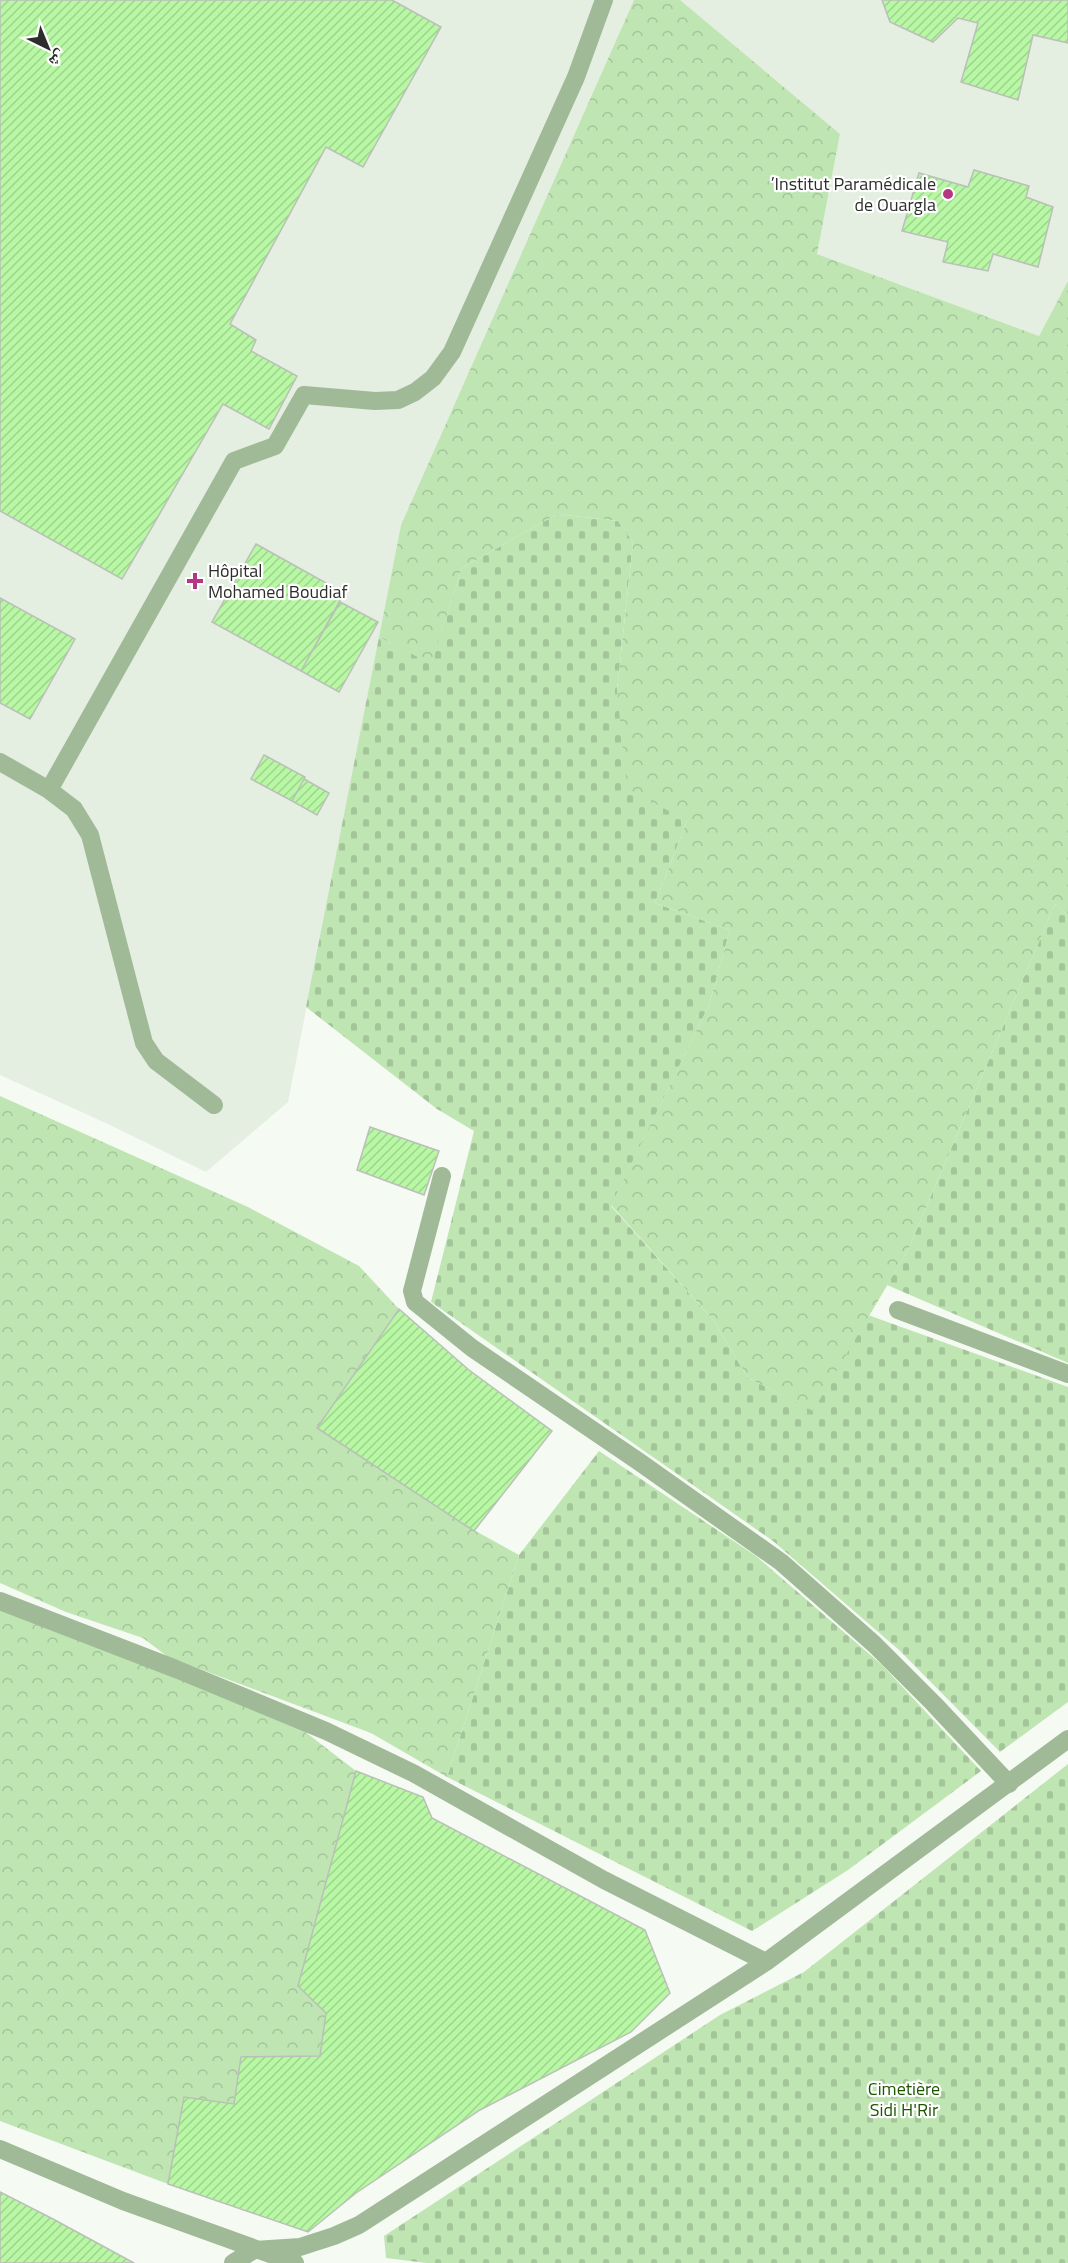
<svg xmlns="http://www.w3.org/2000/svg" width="1068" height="2263" font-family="'Titillium Web','Noto Naskh Arabic',sans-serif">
<defs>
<pattern id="cemetery-stones" width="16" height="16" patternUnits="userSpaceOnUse" patternTransform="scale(1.5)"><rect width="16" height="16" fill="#bfe5b3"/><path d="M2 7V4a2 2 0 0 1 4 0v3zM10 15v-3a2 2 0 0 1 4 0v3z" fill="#a4c59a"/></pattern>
<pattern id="park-crowns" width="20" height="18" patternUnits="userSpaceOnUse" patternTransform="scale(1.5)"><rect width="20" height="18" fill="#bfe5b3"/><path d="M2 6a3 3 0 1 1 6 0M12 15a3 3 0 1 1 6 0" fill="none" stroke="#a4c59a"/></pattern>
<pattern id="building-hatch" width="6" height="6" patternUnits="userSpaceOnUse" patternTransform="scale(1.5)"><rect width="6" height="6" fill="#b8f7a4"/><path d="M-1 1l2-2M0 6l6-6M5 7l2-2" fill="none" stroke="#9ed48d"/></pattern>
</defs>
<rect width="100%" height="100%" fill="#f5faf3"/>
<path fill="#e4eee1" d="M0,0H634L401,525L288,1102L206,1172L108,1124L0,1075Z
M680,0H1068V281L1039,336L817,254L840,134Z"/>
<path fill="url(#cemetery-stones)" d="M557,514L618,521L633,542L617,691L687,821L655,903L730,930L709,1005L611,1206L713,1320L748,1378L813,1410L868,1315L1068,1387V1702L1000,1752L899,1650L773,1541L431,1302L474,1131L437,1109L306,1007L379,637L431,663L462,568Z
M1055,904L1068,915V1363L887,1285L908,1250Z
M599,1451L756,1556L882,1665L981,1771L848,1870L752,1931L447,1777L519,1555Z
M1068,1764V2263H426L386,2258L384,2236L720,2015L804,1972Z"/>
<path fill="url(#park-crowns)" d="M634,0H680L840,134L817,254L1039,336L1068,281V915L1055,904L908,1250L813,1411L748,1378L713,1320L611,1205L709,1005L730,930L655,903L687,821L627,788L617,691L633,542L618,521L557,514L462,568L431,664L379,637L401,525Z
M0,1096L248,1207L359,1266L399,1309L317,1428L463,1524L519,1555L447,1777L371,1733L168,1657L143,1638L66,1612L0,1583Z
M0,1607L300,1728L356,1771L298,1986L326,2013L320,2056L241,2057L234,2104L168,2184L0,2121Z"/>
<path fill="url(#building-hatch)" stroke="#bbbfb9" stroke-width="1.5" d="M0,0H392L441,27L363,167L326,147L230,324L256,340L251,351L297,376L269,429L223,404L122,579L0,511Z
M882,0H1068V43L1033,35L1018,100L961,82L978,23L958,18L933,42L890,22Z
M974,170L1029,186L1026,197L1053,207L1038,267L993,254L988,271L943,262L948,242L902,231L919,173L968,187Z
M256,544L344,593L301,671L212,622Z
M0,598L75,639L30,719L0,703Z
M340,602L378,622L339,692L301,671Z
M264,755L305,777L292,801L251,779Z
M304,779L329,793L317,815L292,801Z
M370,1127L439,1151L424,1195L357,1170Z
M399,1309L469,1370L552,1431L474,1531L317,1428Z
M356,1771L423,1797L432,1818L645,1930L670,1993L631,2032L480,2110L356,2193L308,2232L168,2184L184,2097L234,2104L241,2057L320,2056L326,2013L298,1986Z
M0,2192L53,2219L134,2263H0Z"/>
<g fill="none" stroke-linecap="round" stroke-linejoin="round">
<path stroke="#a0ba97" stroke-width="18" d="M0,762L49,790L74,809L90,835L144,1043L156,1061L214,1105
M49,790L234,461L275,446L304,395L375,401L398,400L415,392L433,378L452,352L576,77L604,0
M442,1176L412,1291L415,1302L472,1348L638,1461L781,1562L874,1644L934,1704L1009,1784
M898,1310L1068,1374"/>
<path stroke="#a0ba97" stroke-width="18" d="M0,1601L176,1669L326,1731L413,1773L604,1880L766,1962
M0,2149L123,2201L295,2263
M233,2263L254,2250L300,2247L334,2236L359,2225L766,1962L1068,1739"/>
</g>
<g fill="#b63681" stroke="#fff" stroke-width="2">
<circle cx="948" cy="194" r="6"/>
<path d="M192 572h6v6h6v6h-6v6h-6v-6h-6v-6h6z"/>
</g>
<g text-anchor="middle" stroke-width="4.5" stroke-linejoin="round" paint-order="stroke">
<g font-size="18" fill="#2c2e2b" stroke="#fff" text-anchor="end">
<text x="936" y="190">’Institut Paramédicale<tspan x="936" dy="21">de Ouargla</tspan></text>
<text x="208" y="577" text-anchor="start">Hôpital<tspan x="208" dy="21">Mohamed Boudiaf</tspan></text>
</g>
<g font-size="18" fill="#1d5600" stroke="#fff">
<text x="904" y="2095">Cimetière<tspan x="904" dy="21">Sidi H'Rir</tspan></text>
</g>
</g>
<g transform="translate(48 48) rotate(137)" stroke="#ffffff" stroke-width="4.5" paint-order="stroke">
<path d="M0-4.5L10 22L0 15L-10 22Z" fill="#2c2e2b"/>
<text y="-9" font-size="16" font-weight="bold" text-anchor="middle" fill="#2c2e2b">ش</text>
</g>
</svg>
